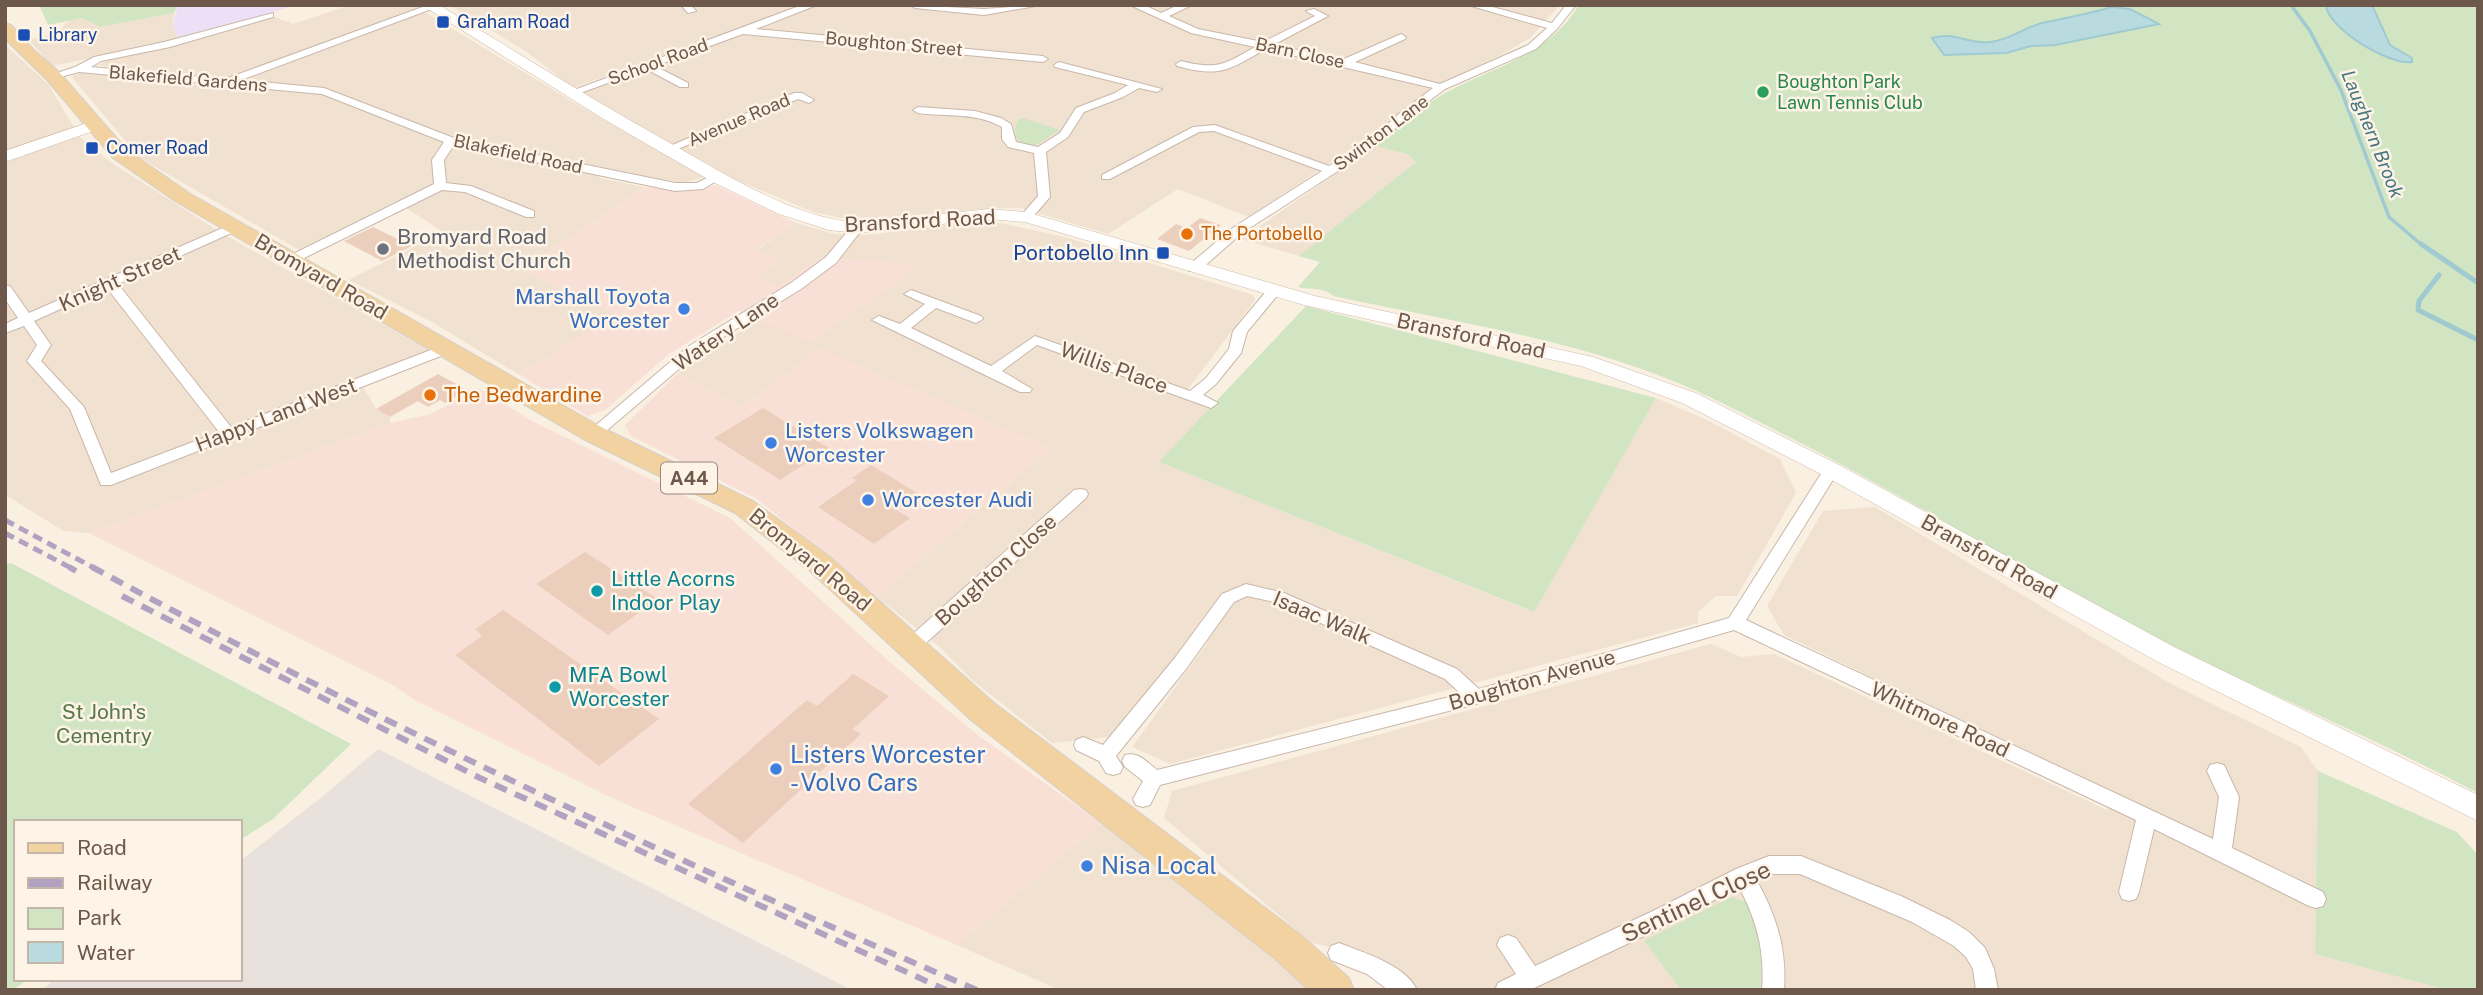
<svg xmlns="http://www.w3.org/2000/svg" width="2483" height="995" font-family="'Public Sans',sans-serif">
<rect width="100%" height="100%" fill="#f9f0e2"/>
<path fill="#f0e1d1" d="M350,5H413L578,105L705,177L683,183L609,170L599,178L644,187L522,270L616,314L518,374L432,322L349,280L443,232L396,201L301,251L140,158L71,76L82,73L205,86L212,80L98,65L110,58L272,16L293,24Z
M449,5H1560L1530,38L1499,56L1435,86L1363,141L1249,217L1178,189L1108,234L1021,208H992L856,221L813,212L732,178L580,93L643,69L637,65L573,88L527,52Z
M174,13L173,24L178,40L52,66L29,40L58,33L70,19L82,18L100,27Z
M5,45L48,84L80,137L109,161L220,232L430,351L358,378L376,409L390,417V423L89,533L64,531L5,495Z
M1376,146L1407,154L1416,162L1300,256L1320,262L1241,239Z
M977,221L1006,224L1068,238L1253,295L1255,300L1182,397L1212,409L1159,462L1533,612L1656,398L1707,420L1780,459L1796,493L1737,596H1716L1698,612V623L1170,764L1132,747L1208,642L1193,636L1110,737L1052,743L972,680L941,648L877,597L1050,449L820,349L740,407L677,374L759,319L811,343L821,257L779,286L757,276V250L796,223L834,234L866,235Z
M1875,507L2171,684L2301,747L2318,771L2315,954L2447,990H1414L1365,954L1312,943L1164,818L1172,791L1711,644L1741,657L1774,654L2107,810L2112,793L1784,635L1767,606L1823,511Z
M1101,823L1298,979L1307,990H1060L957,945Z"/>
<path fill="#f9e0d6" d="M715,185L796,223L757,249L781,261L758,276L779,286L821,257L913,264L906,277L810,343L739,311L669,354L605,410L587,416L518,374L615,314L522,270L644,187L697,190Z
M820,348L1051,448L877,597L757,499L631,436L625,425L677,374L740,407Z
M479,388L532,421L730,518L891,663L979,736L1101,823L957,945L616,800L415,700L391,684L89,533L390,423L431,414Z"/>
<path fill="#e9e2dc" d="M378,749L852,990H41L56,979H240V861L328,792Z"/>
<path fill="#eddff5" d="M178,5H296L178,40L173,24Z"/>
<path fill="#d1e5c2" d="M39,5H178L174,13L100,27L82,18L48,25Z
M1579,5H2478V793C2353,727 2222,675 2098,608C1992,550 1890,488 1783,434C1744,414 1705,393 1663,377C1558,336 1443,320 1333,296C1325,287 1309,290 1298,287L1320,262L1299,256L1416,162L1407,154L1376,146L1378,143C1401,124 1423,105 1449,91C1496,66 1550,54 1579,5Z
M1023,118L1060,130L1033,147C1017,143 1011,136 1018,120Z
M1306,306L1656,398L1534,612L1159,462Z
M11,563L351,744L273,819L240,840V822H16V979H28L13,990H5V565Z
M2318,771L2457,832L2478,855V990H2447L2315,954Z
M1731,897C1736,899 1743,900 1746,903C1763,919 1762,969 1760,990H1681L1644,941Z"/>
<path fill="#b9dbe0" stroke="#a0cad1" stroke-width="2" d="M2326,5H2372L2390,45L2412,58V62C2390,66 2327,28 2326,5Z
M2112,7L2130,9L2159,24L2055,45L2031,46L2006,53L1944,55L1932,38C1957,31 1968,45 1990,42C2010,40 2023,28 2042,23C2065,18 2088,14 2112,7Z"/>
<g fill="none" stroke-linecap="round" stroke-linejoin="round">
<path stroke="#a0cad1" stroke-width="3.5" d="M2291,5L2310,31L2341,90L2389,217L2423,246"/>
<path stroke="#a0cad1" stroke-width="5" d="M2421,244L2478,283
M2439,275L2419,301L2418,310L2478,340"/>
</g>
<path fill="#eccebc" d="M1200,218L1221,225L1189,251L1157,239L1176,224L1187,228Z
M373,227L412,246L382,261L344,241Z
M438,374L467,390L445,403L440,400L428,407L418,401L390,417L376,409Z
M763,408L829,448L780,480L714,438Z
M871,465L919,494L896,510L910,518L874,544L818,507L857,480L852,478Z
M585,552L607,566L658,599L608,635L536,584Z
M503,610L659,719L599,766L455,655L482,636L475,629Z
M853,674L889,696L853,729L861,734L743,843L688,804L807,700L817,706Z"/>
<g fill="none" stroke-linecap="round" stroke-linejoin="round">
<g stroke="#c9b7aa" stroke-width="2">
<path id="street" d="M428,5L437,7L241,80L324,88L454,138L675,183H697L717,173L723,177L703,189L675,191L454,145L444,160L446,183L471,186L534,211V217H526L465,192L442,190L292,264L286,260L287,257L434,184L432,160L444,142L322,94L79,72L53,79L48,76L75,67L94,57L164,42L273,13V17L170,47L101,61L91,67L225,79Z
M681,5H691L696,11L688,13Z
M802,5H817L756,29L1043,56L1048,59L1043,62L743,34L655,66L688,83V87H680L646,69L575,95L566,93Z
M910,5L984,9L1041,5L984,15L915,8Z
M1130,5H1144L1161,13L1178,5H1192L1169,16L1198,29L1263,42L1315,16L1306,11L1314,9L1328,16L1273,45L1344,59L1401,34L1406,37L1405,39L1355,62L1440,84L1528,45L1547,28L1468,5H1485L1552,23L1566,5H1576L1557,29L1536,49L1445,89L1409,116L1375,147L1242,233L1199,271H1189V265L1234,227L1322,171L1214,131L1199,132L1110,179H1102V175L1193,127L1215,125L1329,166L1367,143L1401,112L1433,88L1266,49C1228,70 1221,78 1177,66L1176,64L1181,61C1218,70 1223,65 1255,47L1191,33Z
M1059,62L1162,89L1157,92L1139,88L1123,97L1084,112L1068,137L1046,152L1050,197L1030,220L1026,221L1020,217L1038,196L1034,153L1008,147L1002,139V127C976,112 946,117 918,113L913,110L918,107L975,111L1001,118L1011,124L1016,142L1038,147L1060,133L1076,108L1115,93L1128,85L1055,67L1054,65Z
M794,93H802L814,100L809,103L798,99L673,151L663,149Z
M234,223L238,224V230L118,284L231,427L441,346H451L453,349L451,352L111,485H101L70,409L27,361L37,345L24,326L5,333V324L18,318L5,299V285L10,286L29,313ZM107,288L219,432L111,473L84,407L41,361L51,345L34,321Z
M857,224L863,228L836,263L801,289L699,352L599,437H589L587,434L589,431L689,346L791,283L826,257L853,225Z
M1274,287L1281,291L1247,332L1241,353L1216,384L1203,395L1218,403L1211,408L1037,345L1002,371L1032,389L1030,392H1020L872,320L879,316L900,324L925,304L904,294L911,290L981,316L983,319L976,323L936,308L911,328L991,366L1035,336L1190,391L1206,378L1229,349L1233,331L1269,288Z
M1831,465L1839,470L1746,620L2213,839L2219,797L2207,771L2210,765L2217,763L2224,765L2239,797L2232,848L2323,892L2326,899L2323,906L2316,908L2309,906L2154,829L2139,892L2136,899L2129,901L2122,899L2119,892L2136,820L1734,630L1476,704L1160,785L1150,805L1143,807L1136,805L1133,799L1143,781L1125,767L1122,761L1125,755C1138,751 1147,762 1157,770L1461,694L1445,679L1274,602L1247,596L1234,602L1186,669L1116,756L1123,767L1120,773L1113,775L1106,773L1099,761L1076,750L1074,745L1076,740L1083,737L1103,745L1174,659L1222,594L1246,584L1284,593L1457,669L1479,689L1729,618L1826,466Z
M1080,489L1086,490L1088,494L1086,498L917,651H905L902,646L905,641L1074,490Z
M1769,856H1801L1901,896L1950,920L1969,932L1985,948L1994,969L1998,990H1976L1973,969L1966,957L1954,946L1912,922L1800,874H1769L1756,879C1776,915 1787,948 1784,990H1762C1765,951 1757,921 1739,887L1667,925L1530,990H1495L1498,983L1516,974L1497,945L1500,938L1508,935L1516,938L1535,966L1653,911L1736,869Z
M1339,943C1362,952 1406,965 1417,990H1388L1367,974L1331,960L1328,953L1331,946Z"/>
</g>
<g stroke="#ceb9aa" stroke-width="1">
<path id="secondary" d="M422,5H439C518,53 596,102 677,147C732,178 793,217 857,223L989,209L1026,212L1315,296L1593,357L1696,393L1839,465L2176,648L2478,795V821L2158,662L1823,475L1682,403L1581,366L1304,305L1025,222L989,219L857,233L829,230L779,214L711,181L607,121Z
M93,121L99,123L101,126L99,129L5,162V151Z"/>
</g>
<g stroke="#d6d0cd" stroke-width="2">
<path id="primary" d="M5,23L11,25L33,49L59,72L127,150L189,193L603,428L753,501L830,557L993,702L1301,935L1349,978L1354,990H1309L1275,959L971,720L810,571L735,513L585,440L175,201L113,158L47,80L5,39Z"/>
</g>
<use href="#street" fill="#fff" fill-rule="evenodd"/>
<use href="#secondary" fill="#fff" fill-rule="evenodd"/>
<use href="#primary" fill="#f2d2a0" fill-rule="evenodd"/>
<path stroke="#b2a2c1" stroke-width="5" stroke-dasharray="10 6" stroke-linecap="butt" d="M5,520L96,569
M5,533L73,569"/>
<path stroke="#b2a2c1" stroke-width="6" stroke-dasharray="13 9" stroke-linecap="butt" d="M69,567L76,571
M92,567C380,724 676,861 977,990
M122,596L480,778L946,990"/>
</g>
<g fill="#1a4fb4" stroke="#fdf4e7" stroke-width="2.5">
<rect x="436" y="15" width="14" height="14" rx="3.5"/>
<rect x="17" y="28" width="14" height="14" rx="3.5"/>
<rect x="85" y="141" width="14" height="14" rx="3.5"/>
<rect x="1156" y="246" width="14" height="14" rx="3.5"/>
</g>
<circle fill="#2e9e5b" stroke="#fdf4e7" stroke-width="2.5" cx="1763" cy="92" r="7"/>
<g fill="#e8710a" stroke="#fdf4e7" stroke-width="2.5">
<circle cx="1187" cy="234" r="7"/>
<circle cx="430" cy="395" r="7"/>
</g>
<circle fill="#6b7280" stroke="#fdf4e7" stroke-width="2.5" cx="383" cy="249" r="7"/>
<g fill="#3f7fe0" stroke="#fdf4e7" stroke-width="2.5">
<circle cx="684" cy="309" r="7"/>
<circle cx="771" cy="443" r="7"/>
<circle cx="868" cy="500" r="7"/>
<circle cx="776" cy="769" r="7"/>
<circle cx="1087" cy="866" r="7"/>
</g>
<g fill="#0f9aa8" stroke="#fdf4e7" stroke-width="2.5">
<circle cx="597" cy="591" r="7"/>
<circle cx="555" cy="687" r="7"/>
</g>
<g text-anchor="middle" stroke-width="5" stroke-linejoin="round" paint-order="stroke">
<g font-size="18" fill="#164399" stroke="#fdf4e7" text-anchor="start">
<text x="457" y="28">Graham Road</text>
<text x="38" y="41">Library</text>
<text x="106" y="154">Comer Road</text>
</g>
<g font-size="18" fill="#6e574b" stroke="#fdf4e7">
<text transform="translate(894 44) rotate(5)" y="6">Boughton Street</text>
<text transform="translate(1300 53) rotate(12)" y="6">Barn Close</text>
<text transform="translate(658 62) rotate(-20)" y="6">School Road</text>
<text transform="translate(188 79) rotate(5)" y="6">Blakefield Gardens</text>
<text transform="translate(739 120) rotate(-23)" y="6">Avenue Road</text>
<text transform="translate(1381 133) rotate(-37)" y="6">Swinton Lane</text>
<text transform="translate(518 154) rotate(12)" y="6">Blakefield Road</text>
</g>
<g font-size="18" fill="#27864d" stroke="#fdf4e7" text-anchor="start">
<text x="1777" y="88">Boughton Park<tspan x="1777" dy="21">Lawn Tennis Club</tspan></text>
</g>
<g font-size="18" fill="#c56008" stroke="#fdf4e7" text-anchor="start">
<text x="1201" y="240">The Portobello</text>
</g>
<g font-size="19" font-style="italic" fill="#477780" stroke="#fdf4e7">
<text transform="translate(2373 134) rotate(68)" y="7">Laughern Brook</text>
</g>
<rect fill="#fdf4e7" stroke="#99867a" stroke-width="2" x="661" y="462.5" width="56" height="31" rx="5"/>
<g font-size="19" font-weight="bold" fill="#6e574b">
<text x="689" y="485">A44</text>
</g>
<g font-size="21" fill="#6e574b" stroke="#fdf4e7">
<text transform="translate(920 221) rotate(-3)" y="7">Bransford Road</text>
<text transform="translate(321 277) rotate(30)" y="7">Bromyard Road</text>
<text transform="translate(120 279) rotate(-24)" y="7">Knight Street</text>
<text transform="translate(726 332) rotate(-34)" y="7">Watery Lane</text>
<text transform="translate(1471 336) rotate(12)" y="7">Bransford Road</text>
<text transform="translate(1114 368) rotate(20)" y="7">Willis Place</text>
<text transform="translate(276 415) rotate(-21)" y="7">Happy Land West</text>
<text transform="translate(1989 557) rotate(29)" y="7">Bransford Road</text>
<text transform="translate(810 560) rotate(39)" y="7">Bromyard Road</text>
<text transform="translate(996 570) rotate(-42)" y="7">Boughton Close</text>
<text transform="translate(1322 618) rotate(23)" y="7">Isaac Walk</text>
<text transform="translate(1532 680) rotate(-16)" y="7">Boughton Avenue</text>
<text transform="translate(1940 720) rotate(25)" y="7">Whitmore Road</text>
</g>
<g font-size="21" fill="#5b616d" stroke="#fdf4e7" text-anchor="start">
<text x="397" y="244">Bromyard Road<tspan x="397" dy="24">Methodist Church</tspan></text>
</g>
<g font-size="21" fill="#164399" stroke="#fdf4e7" text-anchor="end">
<text x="1149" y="260">Portobello Inn</text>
</g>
<g font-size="21" fill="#366cbe" stroke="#fdf4e7" text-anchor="start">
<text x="670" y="304" text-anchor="end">Marshall Toyota<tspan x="670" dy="24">Worcester</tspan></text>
<text x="785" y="438">Listers Volkswagen<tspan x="785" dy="24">Worcester</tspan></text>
<text x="882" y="507">Worcester Audi</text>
</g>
<g font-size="21" fill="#c56008" stroke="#fdf4e7" text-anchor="start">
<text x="444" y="402">The Bedwardine</text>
</g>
<g font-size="21" fill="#0d838f" stroke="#fdf4e7" text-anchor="start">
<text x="611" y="586">Little Acorns<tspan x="611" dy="24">Indoor Play</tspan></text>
<text x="569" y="682">MFA Bowl<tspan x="569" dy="24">Worcester</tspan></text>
</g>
<g font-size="21" fill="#567947" stroke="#fdf4e7">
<text x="104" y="719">St John's<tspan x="104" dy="24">Cementry</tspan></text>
</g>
<g font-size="24" fill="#366cbe" stroke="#fdf4e7" text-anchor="start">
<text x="790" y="763">Listers Worcester<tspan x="790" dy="28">- Volvo Cars</tspan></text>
<text x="1101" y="874">Nisa Local</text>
</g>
<g font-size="24" fill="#6e574b" stroke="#fdf4e7">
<text transform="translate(1696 902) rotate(-25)" y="8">Sentinel Close</text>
</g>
</g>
<rect width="2483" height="995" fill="none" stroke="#6e574b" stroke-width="14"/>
<rect x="14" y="820" width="228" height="161" fill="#fdf4e7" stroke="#c4b5a9" stroke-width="2"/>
<rect x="28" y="843" width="35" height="10" fill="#f2d2a0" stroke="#c4b5a9" stroke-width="2"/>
<text x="77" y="855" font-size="21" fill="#6e574b">Road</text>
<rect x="28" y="878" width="35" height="10" fill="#b2a2c1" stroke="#c4b5a9" stroke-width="2"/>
<text x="77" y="890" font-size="21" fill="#6e574b">Railway</text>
<rect x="28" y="908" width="35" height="21" fill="#d1e5c2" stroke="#c4b5a9" stroke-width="2"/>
<text x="77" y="925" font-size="21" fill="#6e574b">Park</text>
<rect x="28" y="942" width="35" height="21" fill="#b9dbe0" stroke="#c4b5a9" stroke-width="2"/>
<text x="77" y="960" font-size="21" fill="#6e574b">Water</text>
</svg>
